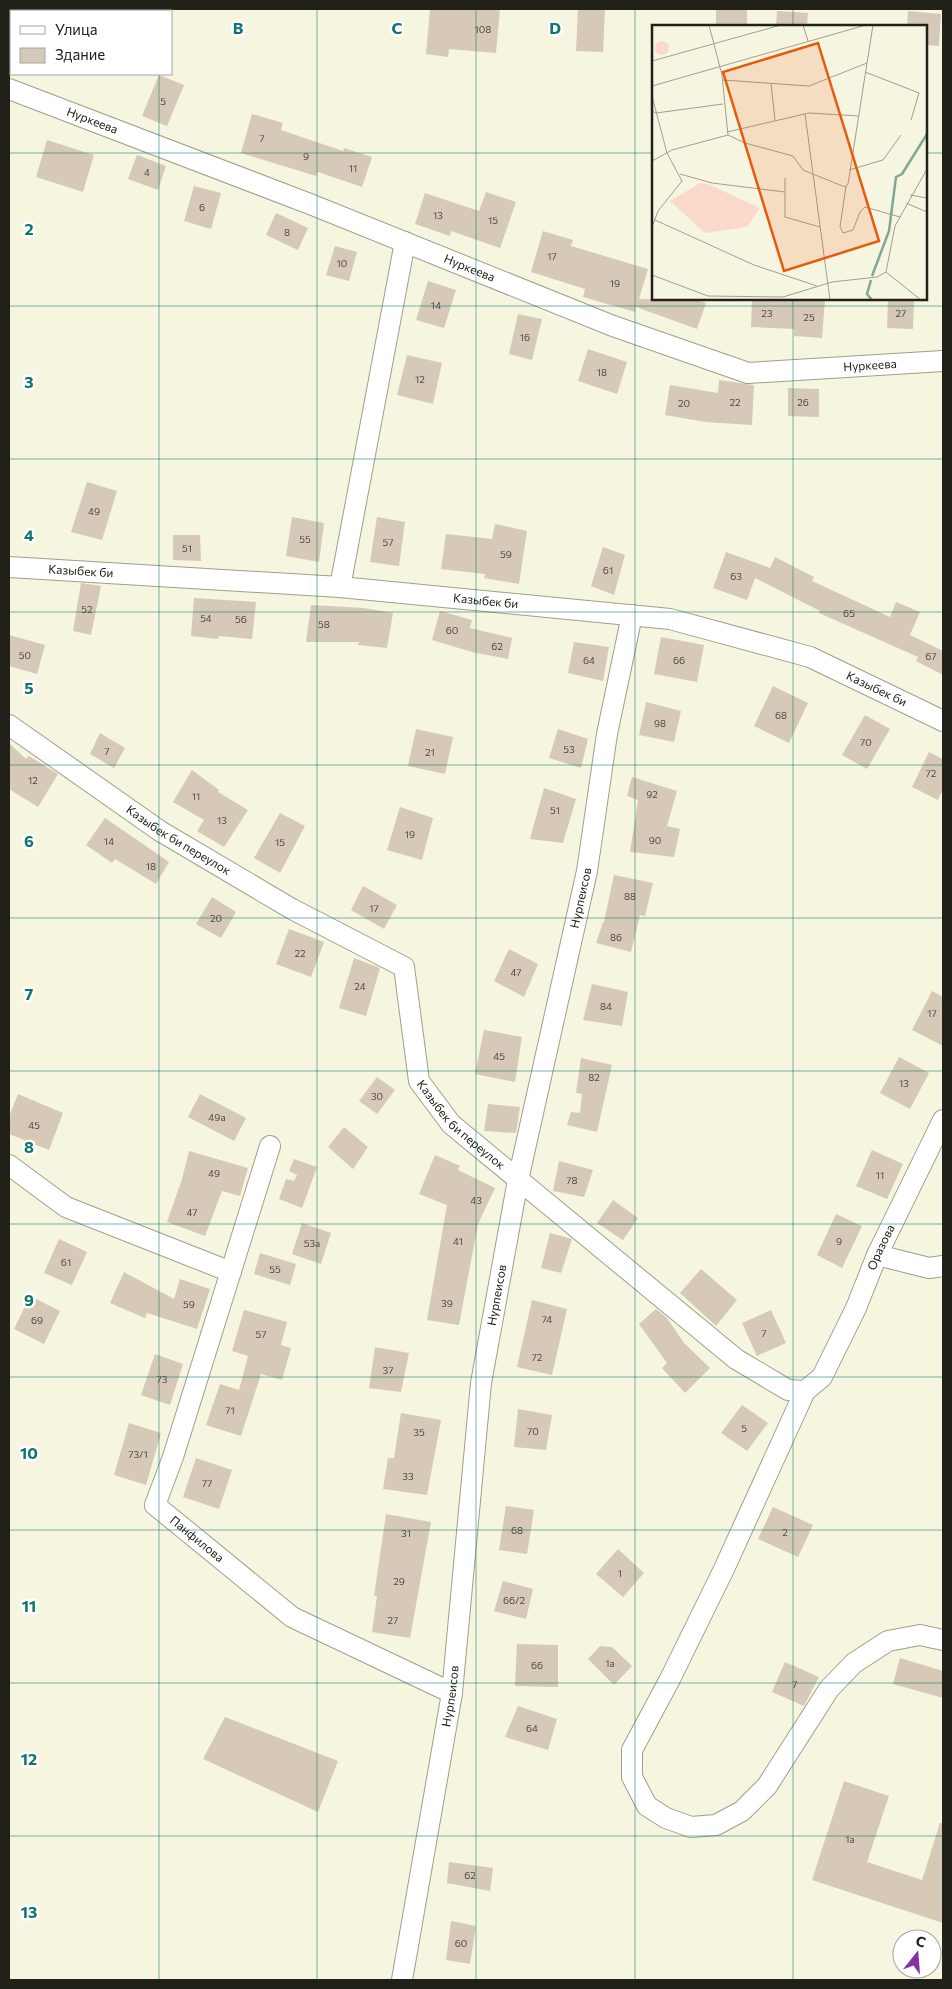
<svg xmlns="http://www.w3.org/2000/svg" width="952" height="1989" font-family="Commissioner,sans-serif">
<rect width="100%" height="100%" fill="#f6f5e0"/>
<path fill="#d6c9b7" d="M430,9H500L496,53L449,49L448,57L426,54Z
M578,9H605L603,52L576,51Z
M716,9H747V26H716Z
M777,11L808,13L807,26H776Z
M908,11L941,14L939,46L926,45V26H907Z
M159,75L184,85L167,126L142,116Z
M252,114L283,123L281,130L343,151L344,148L372,157L362,187L318,172L316,176L241,153Z
M47,140L94,155L83,192L36,177Z
M137,155L166,166L158,190L128,179Z
M194,186L221,193L211,229L184,221Z
M486,192L516,202L500,248L451,231L450,236L415,224L425,193L479,211Z
M276,213L308,228L298,250L266,235Z
M543,231L573,240L571,246L648,269L639,299H694L706,303L697,329L636,307L635,312L583,297L585,289L531,272Z
M335,246L357,252L349,281L326,275Z
M428,281L456,290L444,328L416,320Z
M752,299H825L822,338L794,336V329L751,327Z
M888,299H914L913,329L887,328Z
M518,314L542,319L532,360L509,354Z
M588,349L627,362L617,394L578,381Z
M407,355L442,363L433,404L397,395Z
M719,380L754,385L752,425L705,422L665,415L670,385L718,393Z
M788,388L819,389V417L788,416Z
M87,482L117,491L102,540L71,532Z
M292,517L324,523L319,562L286,556Z
M377,517L405,522L399,566L370,562Z
M495,524L527,531L519,584L484,578L485,574L441,569L446,534L492,539Z
M173,535H200L201,561L173,560Z
M603,547L625,555L614,595L591,586Z
M726,552L770,568L775,557L814,577L812,581L890,617L896,602L920,612L910,635L943,651V675L916,661L918,657L819,613L820,611L755,578L747,600L713,588Z
M81,583L101,586L91,635L73,631Z
M194,598L256,602L252,639L219,636L218,639L191,636Z
M311,605L364,608L393,613L387,648L358,645L359,642H306Z
M440,611L472,620L470,628L512,638L508,659L472,652L432,640Z
M9,635L45,645L37,674L9,666Z
M661,637L704,645L697,682L654,674Z
M574,642L609,647L603,681L568,673Z
M773,686L808,703L789,743L754,726Z
M646,702L681,711L674,742L639,735Z
M865,715L890,729L867,769L842,755Z
M416,729L453,737L445,774L408,766Z
M558,729L588,739L581,768L549,758Z
M100,733L125,748L114,768L90,754Z
M9,743L26,759L29,756L58,774L38,807L9,789Z
M929,752L943,759V789L938,800L912,787Z
M192,770L219,790L218,792L248,810L224,847L197,831L204,820L173,802Z
M632,777L677,791L667,826L680,829L674,857L630,852L638,800L627,796Z
M544,788L576,799L563,843L530,839Z
M400,807L433,818L422,860L387,850Z
M280,813L305,826L280,873L254,858Z
M105,818L169,862L156,884L115,859L112,863L86,845Z
M614,875L653,883L645,916L640,915L631,952L596,943L603,922H604Z
M363,886L397,905L384,929L351,910Z
M212,897L236,912L221,938L196,924Z
M289,929L324,942L311,977L276,964Z
M509,949L538,964L524,997L494,981Z
M354,958L380,968L366,1016L339,1008Z
M592,984L628,992L622,1026L583,1020Z
M932,991L943,997V1046L912,1030Z
M484,1030L522,1037L515,1082L475,1074Z
M899,1057L929,1073L910,1109L880,1093Z
M581,1058L612,1065L597,1132L567,1125L571,1112L580,1113L582,1094L576,1093Z
M377,1077L395,1090L377,1114L359,1101Z
M18,1094L63,1113L49,1150L9,1134V1117Z
M200,1094L246,1118L234,1141L188,1117Z
M488,1104L520,1107L516,1133L484,1131Z
M344,1127L368,1147L353,1169L328,1147Z
M872,1150L903,1164L887,1199L856,1186Z
M189,1151L248,1168L240,1196L222,1191L205,1236L167,1222L182,1179Z
M435,1155L460,1166L458,1170L495,1188L478,1224L459,1325L427,1320L447,1205L419,1194Z
M294,1159L317,1167L302,1208L279,1199L286,1179L294,1181L297,1175L289,1171Z
M559,1161L593,1170L584,1197L553,1191Z
M613,1200L638,1218L623,1240L597,1223Z
M836,1214L862,1226L842,1268L817,1255Z
M302,1223L331,1233L321,1264L292,1254Z
M550,1233L572,1239L561,1273L541,1268Z
M59,1239L87,1252L72,1285L44,1273Z
M260,1253L296,1264L290,1285L254,1274Z
M701,1269L737,1300L716,1326L680,1293Z
M124,1272L174,1299L180,1279L210,1289L197,1329L147,1313L145,1318L110,1303Z
M30,1296L60,1311L44,1344L14,1329Z
M532,1300L567,1309L552,1375L517,1367Z
M656,1309L667,1318L684,1343L710,1368L685,1393L662,1368L667,1363L639,1324Z
M244,1310L287,1322L281,1345L291,1348L282,1380L261,1374L241,1436L206,1425L220,1384L239,1390L248,1356L232,1351Z
M771,1310L786,1343L757,1356L742,1323Z
M375,1347L409,1353L401,1392L369,1388Z
M155,1354L183,1364L170,1405L141,1395Z
M742,1405L768,1423L747,1451L721,1433Z
M518,1409L552,1415L546,1450L514,1447Z
M401,1413L441,1420L427,1495L383,1489L388,1458H394Z
M129,1423L161,1433L146,1485L114,1475Z
M196,1458L232,1470L219,1509L183,1497Z
M506,1506L534,1510L527,1554L499,1550Z
M773,1507L813,1525L798,1557L758,1539Z
M386,1514L431,1522L410,1638L372,1632L377,1596H374Z
M618,1549L644,1573L623,1597L596,1574Z
M503,1581L533,1589L526,1619L494,1611Z
M517,1644L558,1645V1687L515,1686Z
M600,1646L612,1647L632,1666L614,1685L588,1659Z
M900,1658L943,1671V1698L893,1684Z
M785,1662L819,1677L804,1706L772,1692Z
M518,1706L557,1719L548,1750L505,1737Z
M225,1717L338,1761L318,1812L203,1759Z
M844,1781L889,1796L867,1862L922,1880L940,1823H943V1923L812,1880Z
M449,1862L493,1868L490,1891L447,1883Z
M451,1921L476,1926L470,1964L446,1960Z"/>
<g fill="none" stroke-linecap="round" stroke-linejoin="round">
<g stroke="#a09f8b" stroke-width="22">
<g id="street">
<path id="s1" d="M9,89L310,204L613,326L748,373L943,361"/>
<path id="s2" d="M9,567L340,587L670,619L810,657L943,721"/>
<path d="M340,587L405,242"/>
<path id="s3" d="M9,725L160,831L292,909L404,967L419,1081L451,1124L736,1359L788,1390L805,1391L822,1377L856,1308L877,1255L943,1120"/>
<path id="s4" d="M270,1146L173,1457L155,1505L292,1617L452,1693"/>
<path d="M9,1165L66,1207L231,1272"/>
<path d="M877,1255L929,1268L943,1266"/>
<path d="M805,1391L724,1569L670,1679L632,1750V1777L647,1806L666,1818L691,1827L716,1825L742,1811L767,1786L829,1689L854,1663L888,1641L920,1635L943,1640"/>
<path id="s5" d="M402,1980L452,1693L481,1383L518,1180L587,871L607,734L632,615"/>
</g>
</g>
<use href="#street" stroke="#fff" stroke-width="20"/>
</g>
<path fill="none" stroke="#0f766e" stroke-width="1" stroke-opacity="0.55" d="M159,9V11M317,9V1980M476,9V1980M635,9V1980M793,9V26M159,74V1980M9,153H653M926,153H943M793,299V1980M9,306H943M9,459H943M9,612H943M9,765H943M9,918H943M9,1071H943M9,1224H943M9,1377H943M9,1530H943M9,1683H943M9,1836H943"/>
<g text-anchor="middle" stroke-width="5" stroke-linejoin="round" paint-order="stroke">
<g font-size="10" fill="#4e4b40">
<text x="483" y="33">108</text>
<text x="163" y="105">5</text>
<text x="262" y="142">7</text>
<text x="306" y="160">9</text>
<text x="353" y="172">11</text>
<text x="147" y="176">4</text>
<text x="202" y="211">6</text>
<text x="438" y="219">13</text>
<text x="493" y="224">15</text>
<text x="287" y="236">8</text>
<text x="552" y="260">17</text>
<text x="342" y="267">10</text>
<text x="615" y="287">19</text>
<text x="436" y="309">14</text>
<text x="767" y="317">23</text>
<text x="901" y="317">27</text>
<text x="809" y="321">25</text>
<text x="525" y="341">16</text>
<text x="602" y="376">18</text>
<text x="420" y="383">12</text>
<text x="735" y="406">22</text>
<text x="803" y="406">26</text>
<text x="684" y="407">20</text>
<text x="94" y="515">49</text>
<text x="305" y="543">55</text>
<text x="388" y="546">57</text>
<text x="187" y="552">51</text>
<text x="506" y="558">59</text>
<text x="608" y="574">61</text>
<text x="736" y="580">63</text>
<text x="87" y="613">52</text>
<text x="849" y="617">65</text>
<text x="206" y="622">54</text>
<text x="241" y="623">56</text>
<text x="324" y="628">58</text>
<text x="452" y="634">60</text>
<text x="497" y="650">62</text>
<text x="25" y="659">50</text>
<text x="931" y="660">67</text>
<text x="589" y="664">64</text>
<text x="679" y="664">66</text>
<text x="781" y="719">68</text>
<text x="660" y="727">98</text>
<text x="866" y="746">70</text>
<text x="569" y="753">53</text>
<text x="107" y="755">7</text>
<text x="430" y="756">21</text>
<text x="931" y="777">72</text>
<text x="33" y="784">12</text>
<text x="652" y="798">92</text>
<text x="196" y="800">11</text>
<text x="555" y="814">51</text>
<text x="222" y="824">13</text>
<text x="410" y="838">19</text>
<text x="655" y="844">90</text>
<text x="109" y="845">14</text>
<text x="280" y="846">15</text>
<text x="151" y="870">18</text>
<text x="630" y="900">88</text>
<text x="374" y="912">17</text>
<text x="216" y="922">20</text>
<text x="616" y="941">86</text>
<text x="300" y="957">22</text>
<text x="516" y="976">47</text>
<text x="360" y="990">24</text>
<text x="606" y="1010">84</text>
<text x="932" y="1017">17</text>
<text x="499" y="1060">45</text>
<text x="594" y="1081">82</text>
<text x="904" y="1087">13</text>
<text x="377" y="1100">30</text>
<text x="217" y="1121">49а</text>
<text x="34" y="1129">45</text>
<text x="214" y="1177">49</text>
<text x="880" y="1179">11</text>
<text x="572" y="1184">78</text>
<text x="476" y="1204">43</text>
<text x="192" y="1216">47</text>
<text x="458" y="1245">41</text>
<text x="839" y="1245">9</text>
<text x="312" y="1247">53а</text>
<text x="66" y="1266">61</text>
<text x="275" y="1273">55</text>
<text x="447" y="1307">39</text>
<text x="189" y="1308">59</text>
<text x="547" y="1323">74</text>
<text x="37" y="1324">69</text>
<text x="764" y="1337">7</text>
<text x="261" y="1338">57</text>
<text x="537" y="1361">72</text>
<text x="388" y="1374">37</text>
<text x="162" y="1383">73</text>
<text x="230" y="1414">71</text>
<text x="744" y="1432">5</text>
<text x="533" y="1435">70</text>
<text x="419" y="1436">35</text>
<text x="138" y="1458">73/1</text>
<text x="408" y="1480">33</text>
<text x="207" y="1487">77</text>
<text x="517" y="1534">68</text>
<text x="785" y="1536">2</text>
<text x="406" y="1537">31</text>
<text x="620" y="1577">1</text>
<text x="399" y="1585">29</text>
<text x="514" y="1604">66/2</text>
<text x="393" y="1624">27</text>
<text x="610" y="1667">1а</text>
<text x="537" y="1669">66</text>
<text x="795" y="1688">7</text>
<text x="532" y="1732">64</text>
<text x="850" y="1843">1а</text>
<text x="470" y="1879">62</text>
<text x="461" y="1947">60</text>
</g>
<g font-size="12" fill="#212119" stroke="#fff">
<text dy="4" stroke="none"><textPath href="#s1" startOffset="89">Нуркеева</textPath></text>
<text dy="4" stroke="none"><textPath href="#s1" startOffset="494">Нуркеева</textPath></text>
<text dy="4" stroke="none"><textPath href="#s1" startOffset="914">Нуркеева</textPath></text>
<text dy="4" stroke="none"><textPath href="#s2" startOffset="72">Казыбек би</textPath></text>
<text dy="4" stroke="none"><textPath href="#s2" startOffset="478">Казыбек би</textPath></text>
<text dy="4" stroke="none"><textPath href="#s2" startOffset="882">Казыбек би</textPath></text>
<text dy="4" stroke="none"><textPath href="#s3" startOffset="205">Казыбек би переулок</textPath></text>
<text dy="4" stroke="none"><textPath href="#s5" startOffset="1098">Нурпеисов</textPath></text>
<text dy="4" stroke="none"><textPath href="#s3" startOffset="640">Казыбек би переулок</textPath></text>
<text dy="4" stroke="none"><textPath href="#s3" startOffset="1244">Оразова</textPath></text>
<text dy="4" stroke="none"><textPath href="#s5" startOffset="692">Нурпеисов</textPath></text>
<text dy="4" stroke="none"><textPath href="#s4" startOffset="431">Панфилова</textPath></text>
<text dy="4" stroke="none"><textPath href="#s5" startOffset="288">Нурпеисов</textPath></text>
</g>
</g>
<g transform="translate(652 25)">
<rect width="275" height="275" fill="#f6f5e0"/>
<path d="M3 23a7 7 0 1 1 14 0a7 7 0 1 1-14 0ZM48,158L56,159L108,183L95,202L53,208L18,176Z" fill="#fad9cb"/>
<path fill="none" stroke="#7fa896" stroke-width="2.5" d="M220,251L237,206L244,152L250,149L275,109M219,255L215,269L220,275"/>
<path fill="none" stroke="#a1a090" stroke-width="1" d="M57,0L70,50L76,110L93,118L141,131L151,145L193,162L196,159L221,0M151,0L156,16M0,36L129,0M213,47L267,68L259,95M71,55L157,61L215,38M119,59L123,95M0,61L214,0M0,71L15,128L30,156L6,186L0,202M0,86L4,88L71,79M153,89L178,275M75,107L157,88L207,91M0,136L20,125L76,110M197,145L231,135L249,110M28,149L60,158L133,167M133,153V192L168,202M194,161L188,202L191,208L201,205L208,187L213,182L248,192M258,170L275,173M254,178L275,187M3,195L102,240L165,261M234,247L243,201L275,144M234,247L269,275M0,250L56,271L131,272L180,257L225,252L234,247"/>
<path fill="#e8590c" fill-opacity="0.15" stroke="#e8590c" stroke-width="2.5" d="M166,18L227,216L132,246L71,47Z"/>
<rect width="275" height="275" fill="none" stroke="#212119" stroke-width="2.5"/>
</g>
<g font-size="16" text-anchor="middle" font-weight="bold" fill="#0f766e" stroke="#fff" stroke-width="5" stroke-linejoin="round" paint-order="stroke">
<text x="238" y="34">B</text>
<text x="397" y="34">C</text>
<text x="555" y="34">D</text>
<text x="29" y="235">2</text>
<text x="29" y="388">3</text>
<text x="29" y="541">4</text>
<text x="29" y="694">5</text>
<text x="29" y="847">6</text>
<text x="29" y="1000">7</text>
<text x="29" y="1153">8</text>
<text x="29" y="1306">9</text>
<text x="29" y="1459">10</text>
<text x="29" y="1612">11</text>
<text x="29" y="1765">12</text>
<text x="29" y="1918">13</text>
</g>
<rect width="952" height="1989" fill="none" stroke="#212119" stroke-width="20"/>
<rect x="10" y="10" width="162" height="65" fill="#ffffff" stroke="#a6a6a3"/>
<rect x="20" y="26" width="25" height="8" fill="#ffffff" stroke="#a6a6a3"/>
<text x="55" y="35" font-size="15" fill="#212119">Улица</text>
<rect x="20" y="48" width="25" height="15" fill="#d6c9b7" stroke="#a6a6a3"/>
<text x="55" y="60" font-size="15" fill="#212119">Здание</text>
<g transform="translate(917 1954) rotate(17)"><circle r="24" fill="#ffffff" stroke="#a6a6a3"/>
<path d="M0-4L9 19L0 12L-9 19Z" fill="#8232a2"/>
<text y="-8" font-size="14" font-weight="bold" text-anchor="middle" fill="#212119">С</text>
</g>
</svg>
